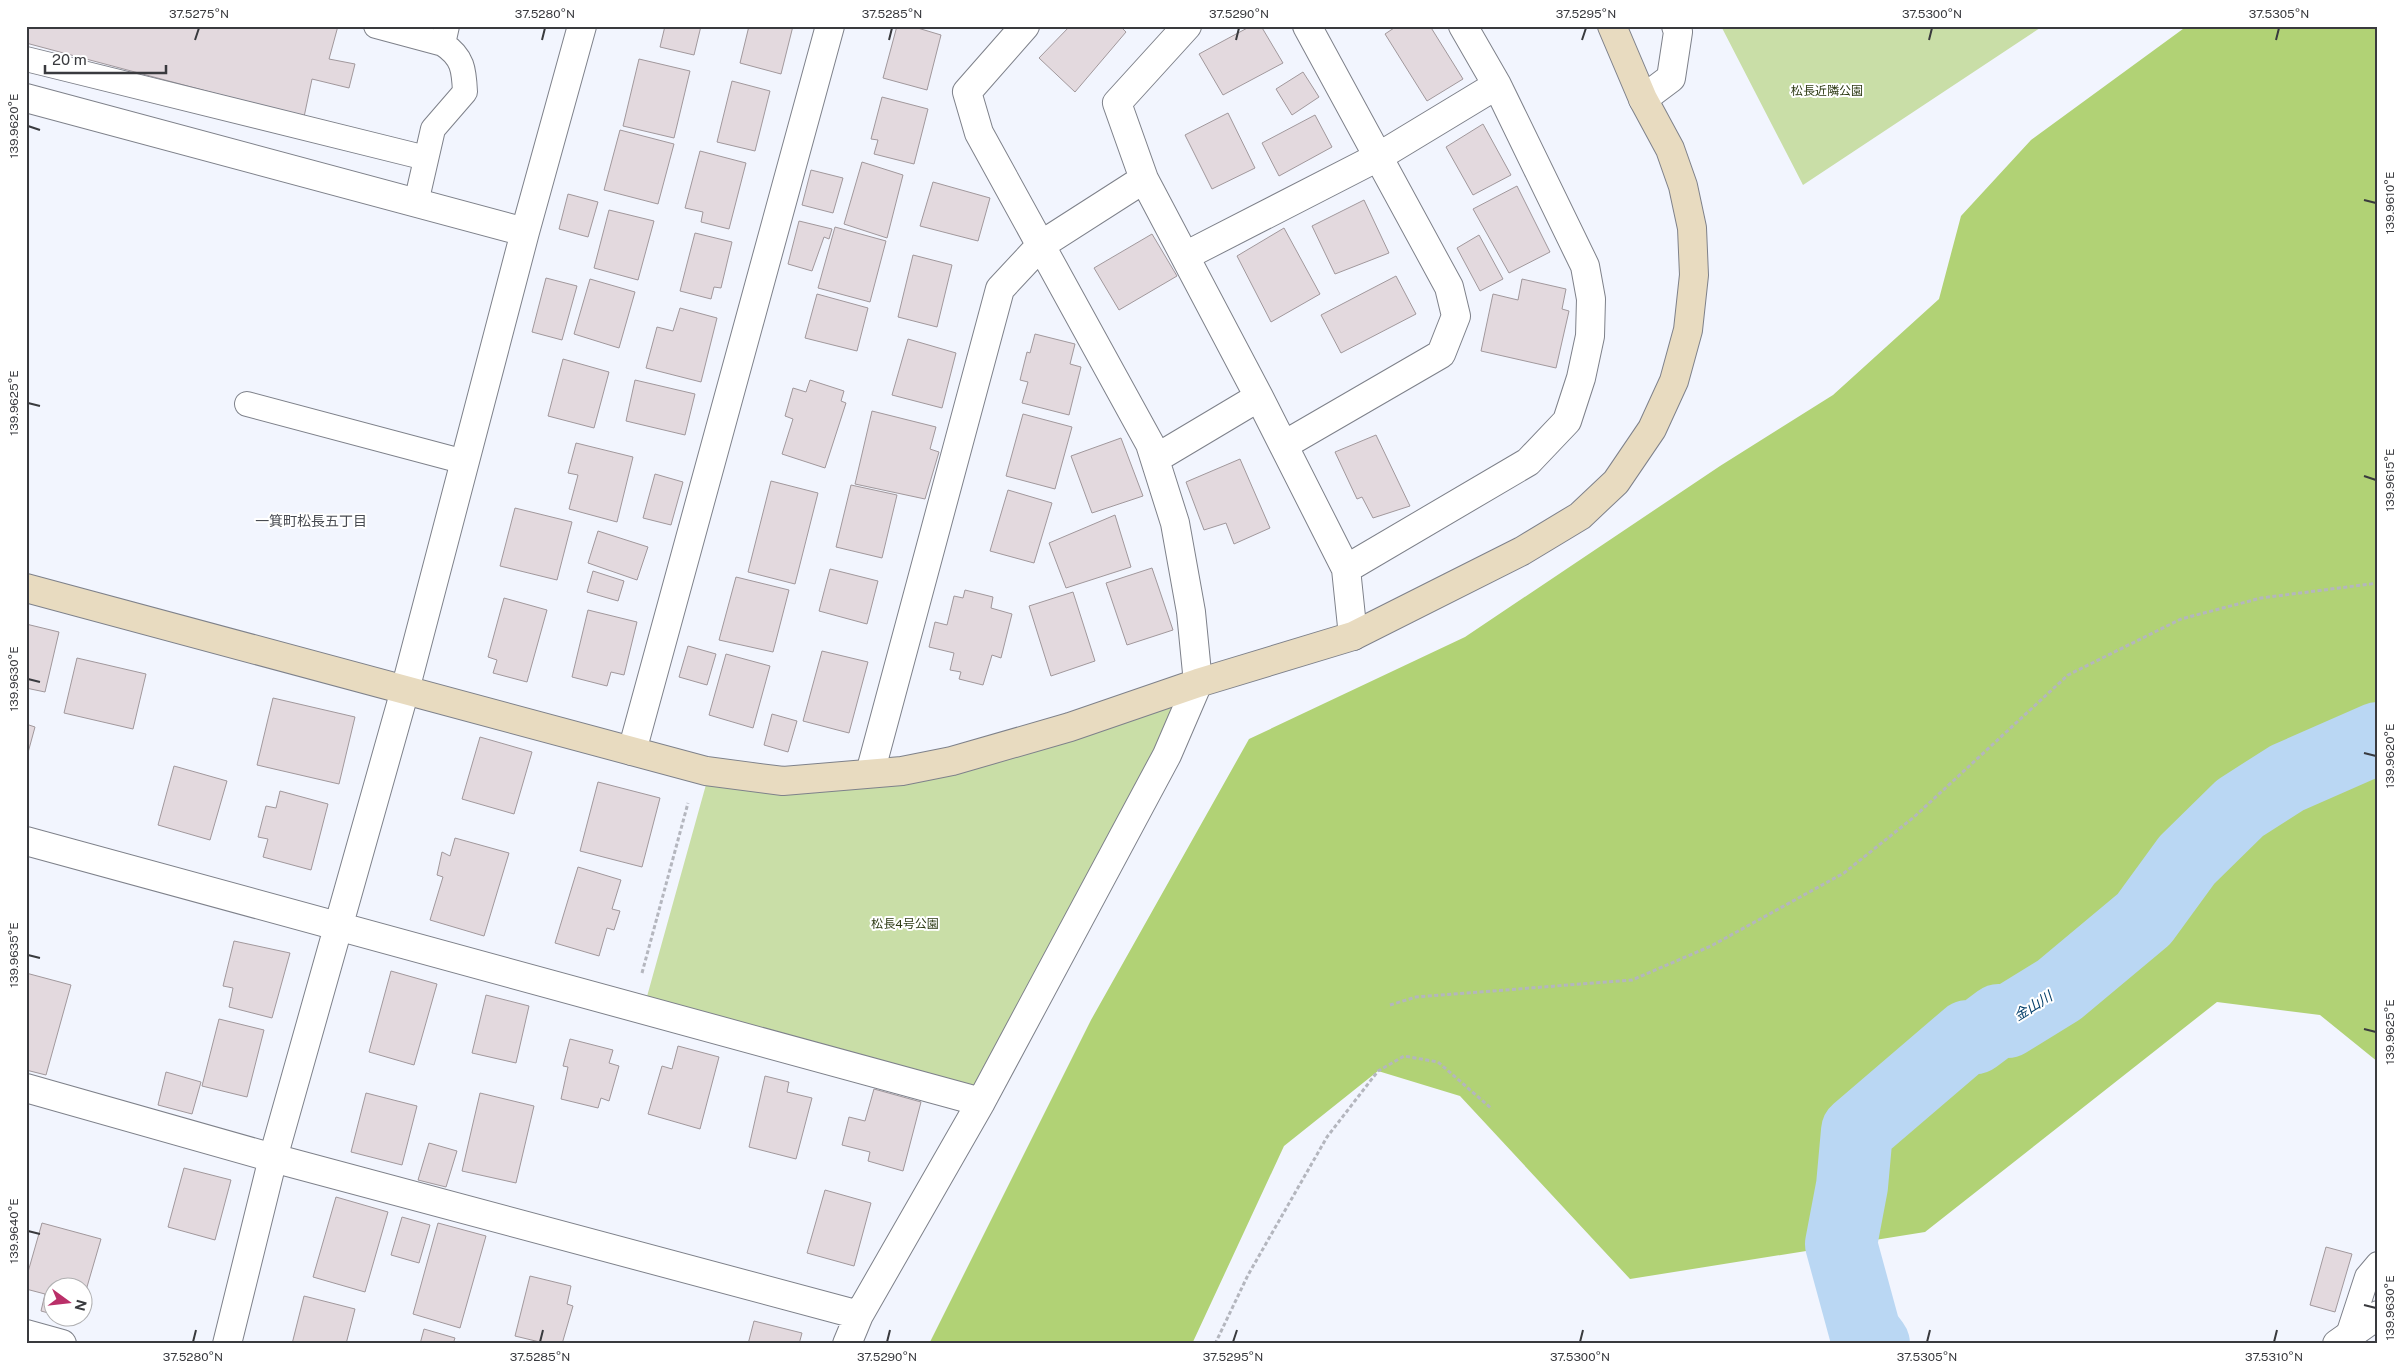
<svg xmlns="http://www.w3.org/2000/svg" width="2404" height="1370" font-family="'Public Sans','Noto Sans JP',sans-serif">
<rect width="100%" height="100%" fill="#f2f5fe"/>
<path fill="#c9dea7" d="M1721,26H2043L1803,185Z
M1179,702L976,1090L646,1000L707,781L784,792Z"/>
<path fill="#b1d275" d="M2187,26H2378V1062L2320,1015L2217,1002L1925,1232L1630,1279L1460,1096L1378,1071L1284,1146L1192,1344H929L1091,1020L1249,739L1465,637L1720,466L1833,395L1939,299L1961,216L2031,140Z"/>
<g fill="none" stroke-linecap="round" stroke-linejoin="round">
<path stroke="#bad7f3" stroke-width="72" d="M1874,1344L1865,1332L1841,1244L1852,1186L1857,1131L1968,1036L1975,1038L1999,1020L2007,1022L2059,990L2144,919L2187,860L2240,808L2287,778L2378,738"/>
</g>
<path fill="#e3d9de" stroke="#a1989c" d="M26,26H338L329,59L355,64L349,88L312,79L304,117L26,43Z
M665,26H701L694,55L660,47Z
M749,26H793L781,74L740,63Z
M897,26H911L941,35L927,90L883,78Z
M1070,26H1120L1126,32L1075,92L1039,58Z
M1251,26H1261L1283,63L1223,95L1199,54Z
M1397,26H1430L1463,79L1427,101L1385,34Z
M639,59L690,71L674,138L623,126Z
M1303,72L1319,97L1292,115L1276,89Z
M732,81L770,91L755,151L717,142Z
M882,97L928,109L914,164L874,154L878,140L871,139Z
M1228,113L1255,168L1212,189L1185,135Z
M1315,115L1332,147L1279,176L1262,143Z
M1483,124L1511,175L1473,195L1446,147Z
M620,130L674,144L658,204L604,190Z
M700,151L746,163L729,229L701,222L703,212L685,208Z
M862,162L903,175L887,238L844,224Z
M811,170L843,178L833,213L802,205Z
M933,182L990,198L978,241L920,226Z
M1517,186L1550,252L1509,273L1473,209Z
M568,194L598,202L588,237L559,229Z
M1364,200L1389,253L1335,274L1312,226Z
M609,210L654,221L638,280L594,268Z
M799,221L832,229L829,239L824,237L812,271L788,264Z
M835,227L886,241L870,302L818,288Z
M1284,228L1320,294L1271,322L1237,256Z
M695,233L732,242L721,288L714,287L711,299L680,291Z
M1152,234L1177,276L1119,310L1094,268Z
M1479,235L1503,279L1480,291L1457,248Z
M913,255L952,265L937,327L898,317Z
M1396,276L1416,314L1341,353L1321,315Z
M546,278L577,286L562,340L532,332Z
M590,279L635,292L619,348L574,334Z
M1522,279L1566,289L1562,309L1569,311L1556,368L1481,351L1493,294L1518,300Z
M817,294L868,308L857,351L805,338Z
M680,308L717,318L701,382L646,368L657,327L673,331Z
M1035,334L1075,344L1070,364L1081,367L1069,415L1022,403L1028,382L1020,380L1027,352L1030,353Z
M908,339L956,353L942,408L892,395Z
M563,359L609,372L594,428L548,416Z
M635,380L695,394L685,435L626,421Z
M810,380L844,391L841,401L846,403L825,468L782,454L793,419L785,416L793,388L806,392Z
M872,411L936,427L930,449L939,452L925,499L855,484Z
M1023,414L1072,427L1055,489L1006,476Z
M1376,435L1410,506L1373,518L1362,497L1357,499L1335,452Z
M1121,438L1143,496L1092,513L1071,456Z
M576,443L633,457L617,522L569,509L578,475L568,473Z
M1240,459L1270,528L1234,544L1226,523L1204,530L1186,482Z
M655,474L683,482L671,525L643,518Z
M771,481L818,493L795,584L748,572Z
M851,485L897,495L882,558L836,547Z
M1008,490L1052,503L1034,563L990,551Z
M515,508L572,522L557,580L500,566Z
M1115,515L1131,567L1066,588L1049,543Z
M598,531L648,547L637,580L588,563Z
M1152,568L1173,630L1127,645L1106,583Z
M830,569L878,581L867,624L819,611Z
M593,571L624,581L618,601L587,592Z
M736,577L789,590L773,652L719,640Z
M965,590L993,597L991,608L1012,614L1001,658L992,655L983,685L959,679L961,672L950,670L954,653L929,647L935,622L947,625L954,596L963,598Z
M1073,592L1095,661L1051,676L1029,606Z
M504,598L547,610L527,682L493,673L497,660L488,657Z
M588,610L637,622L624,675L611,672L607,686L572,677Z
M26,624L59,632L45,692L26,688Z
M688,646L716,654L707,685L679,677Z
M822,651L868,662L849,733L803,721Z
M726,654L770,666L753,728L709,715Z
M77,658L146,674L133,729L64,713Z
M273,698L355,717L339,784L257,765Z
M772,714L797,721L788,752L764,745Z
M26,724L35,727L26,760Z
M480,737L532,752L514,814L462,799Z
M174,766L227,781L210,840L158,825Z
M598,782L660,798L642,867L580,851Z
M280,791L328,804L311,870L263,857L268,839L258,837L266,806L276,808Z
M455,838L509,853L484,936L430,920L443,877L437,875L442,852L450,856Z
M578,867L621,880L612,909L620,911L614,930L607,928L599,956L555,943Z
M234,941L290,953L272,1018L229,1007L233,988L223,986Z
M391,971L437,984L414,1065L369,1052Z
M26,973L71,985L46,1075L26,1070Z
M486,995L529,1006L516,1063L472,1053Z
M219,1019L264,1030L247,1097L202,1086Z
M570,1039L613,1050L609,1063L619,1066L609,1101L601,1098L598,1108L561,1099L568,1067L563,1066Z
M678,1046L719,1057L700,1129L648,1114L662,1066L672,1069Z
M166,1072L201,1082L192,1114L158,1105Z
M765,1076L789,1082L787,1092L812,1098L796,1159L749,1147Z
M874,1089L921,1102L903,1171L868,1161L870,1152L842,1145L849,1117L865,1121Z
M366,1093L417,1106L402,1165L351,1152Z
M480,1093L534,1106L516,1183L462,1171Z
M429,1143L457,1151L446,1187L418,1180Z
M184,1168L231,1180L215,1240L168,1227Z
M825,1190L871,1203L854,1266L807,1253Z
M336,1197L388,1212L365,1292L313,1277Z
M402,1217L430,1225L419,1263L391,1255Z
M42,1223L101,1239L82,1304V1288H52V1314L41,1311L45,1294L26,1289V1279Z
M438,1223L486,1236L460,1328L413,1314Z
M2326,1247L2352,1254L2335,1312L2310,1305Z
M530,1276L571,1286L567,1304L573,1306L562,1344H548L515,1336Z
M304,1296L355,1309L346,1344H292Z
M754,1321L802,1333L799,1344H748Z
M424,1329L455,1338L453,1344H420Z"/>
<g fill="none" stroke-linecap="round" stroke-linejoin="round">
<g stroke="#7e818a" stroke-width="26">
<path id="lane" d="M376,26L443,44
M26,59L426,158
M416,203L433,129L465,92C464,70 463,57 443,44L447,26
M247,404L465,462
M2348,1335L2367,1277L2378,1264"/>
</g>
<g stroke="#7e818a" stroke-width="30">
<path id="street" d="M1187,26L1117,103L1144,179L1259,397L1346,569L1353,636
M26,98L525,232
M1643,99L1671,78L1678,32L1676,26
M1185,256L1378,157L1497,85
M1284,445L1441,354L1456,316L1449,287L1307,26
M1155,459L1259,397
M1346,569L1528,462L1567,421L1581,378L1590,336L1591,299L1585,266L1497,85L1463,26
M632,751L830,26
M870,773L1000,289L1041,245L1144,179
M26,841L981,1102
M26,1088L273,1158L859,1315
M26,1334L62,1344
M227,1344L273,1158L405,690L525,232L582,26
M847,1344L859,1315L981,1102L1167,755L1198,683L1191,612L1175,523L1150,444L979,133L967,92L1025,26
M2337,1344L2378,1315"/>
</g>
<g stroke="#7e818a" stroke-width="30">
<path id="secondary" d="M26,588L706,771L783,781L902,771L952,761L1070,727L1198,683L1353,636L1522,551L1580,516L1616,482L1652,429L1674,381L1688,330L1694,275L1692,228L1683,186L1670,149L1643,99L1612,26"/>
</g>
<path stroke="#b4b6be" stroke-width="3" stroke-dasharray="4 2.5" stroke-linecap="butt" d="M642,973L688,803
M1390,1005L1416,997L1632,980L1711,946L1844,873L1914,817L2068,675L2181,619L2261,598L2378,583
M1215,1344L1248,1275L1327,1137L1378,1071L1404,1056L1438,1062L1492,1109"/>
<use href="#lane" stroke="#fff" stroke-width="24"/>
<use href="#street" stroke="#fff" stroke-width="28"/>
<use href="#secondary" stroke="#e8dbc0" stroke-width="28"/>
</g>
<path fill="none" stroke="#393a3e" stroke-width="2" d="M195,40L199,28M542,40L545,28M889,40L892,28M1236,40L1239,28M1582,40L1586,28M1929,40L1932,28M2276,40L2279,28M28,126L40,130M2364,200L2376,203M28,403L40,406M2364,476L2376,480M28,679L40,682M2364,753L2376,756M28,955L40,958M2364,1029L2376,1032M28,1231L40,1234M2364,1305L2376,1308M193,1342L196,1330M540,1342L543,1330M887,1342L890,1330M1233,1342L1237,1330M1580,1342L1583,1330M1927,1342L1930,1330M2274,1342L2277,1330"/>
<g text-anchor="middle" stroke-width="4" stroke-linejoin="round" paint-order="stroke">
<g font-size="12" fill="#2d3a14" stroke="#fff">
<text x="1827" y="95">松長近隣公園</text>
<text x="905" y="928">松長4号公園</text>
</g>
<g font-size="14" fill="#474a51" stroke="#fff">
<text x="311" y="526">一箕町松長五丁目</text>
</g>
<g font-size="14" font-style="italic" fill="#043f6a" stroke="#fff">
<text transform="translate(2033 1006) rotate(-32)" y="5">金山川</text>
</g>
</g>
<rect width="2404" height="1370" fill="none" stroke="#ffffff" stroke-width="55"/>
<g transform="translate(68 1302) rotate(105)"><circle r="24" fill="#ffffff" stroke="#b0b0b2"/>
<path d="M0-4L9 19L0 12L-9 19Z" fill="#ba2f69"/>
<text y="-8" font-size="14" font-weight="bold" text-anchor="middle" fill="#393a3e">N</text>
</g>
<path d="M45 65v8h121v-8" fill="none" stroke="#393a3e" stroke-width="2.5"/>
<text x="52" y="65" font-size="15" fill="#393a3e" stroke="#ffffff" stroke-width="4" paint-order="stroke">20 m</text>
<rect x="28" y="28" width="2348" height="1314" fill="none" stroke="#393a3e" stroke-width="2"/>
<g font-size="12" text-anchor="middle" fill="#393a3e">
<text x="199" y="18">37.5275°N</text>
<text x="545" y="18">37.5280°N</text>
<text x="892" y="18">37.5285°N</text>
<text x="1239" y="18">37.5290°N</text>
<text x="1586" y="18">37.5295°N</text>
<text x="1932" y="18">37.5300°N</text>
<text x="2279" y="18">37.5305°N</text>
<text transform="translate(14 126) rotate(-90)" y="4">139.9620°E</text>
<text transform="translate(2390 203) rotate(-90)" y="4">139.9610°E</text>
<text transform="translate(14 403) rotate(-90)" y="4">139.9625°E</text>
<text transform="translate(2390 480) rotate(-90)" y="4">139.9615°E</text>
<text transform="translate(14 679) rotate(-90)" y="4">139.9630°E</text>
<text transform="translate(2390 756) rotate(-90)" y="4">139.9620°E</text>
<text transform="translate(14 955) rotate(-90)" y="4">139.9635°E</text>
<text transform="translate(2390 1032) rotate(-90)" y="4">139.9625°E</text>
<text transform="translate(14 1231) rotate(-90)" y="4">139.9640°E</text>
<text transform="translate(2390 1308) rotate(-90)" y="4">139.9630°E</text>
<text x="193" y="1361">37.5280°N</text>
<text x="540" y="1361">37.5285°N</text>
<text x="887" y="1361">37.5290°N</text>
<text x="1233" y="1361">37.5295°N</text>
<text x="1580" y="1361">37.5300°N</text>
<text x="1927" y="1361">37.5305°N</text>
<text x="2274" y="1361">37.5310°N</text>
</g>
</svg>
